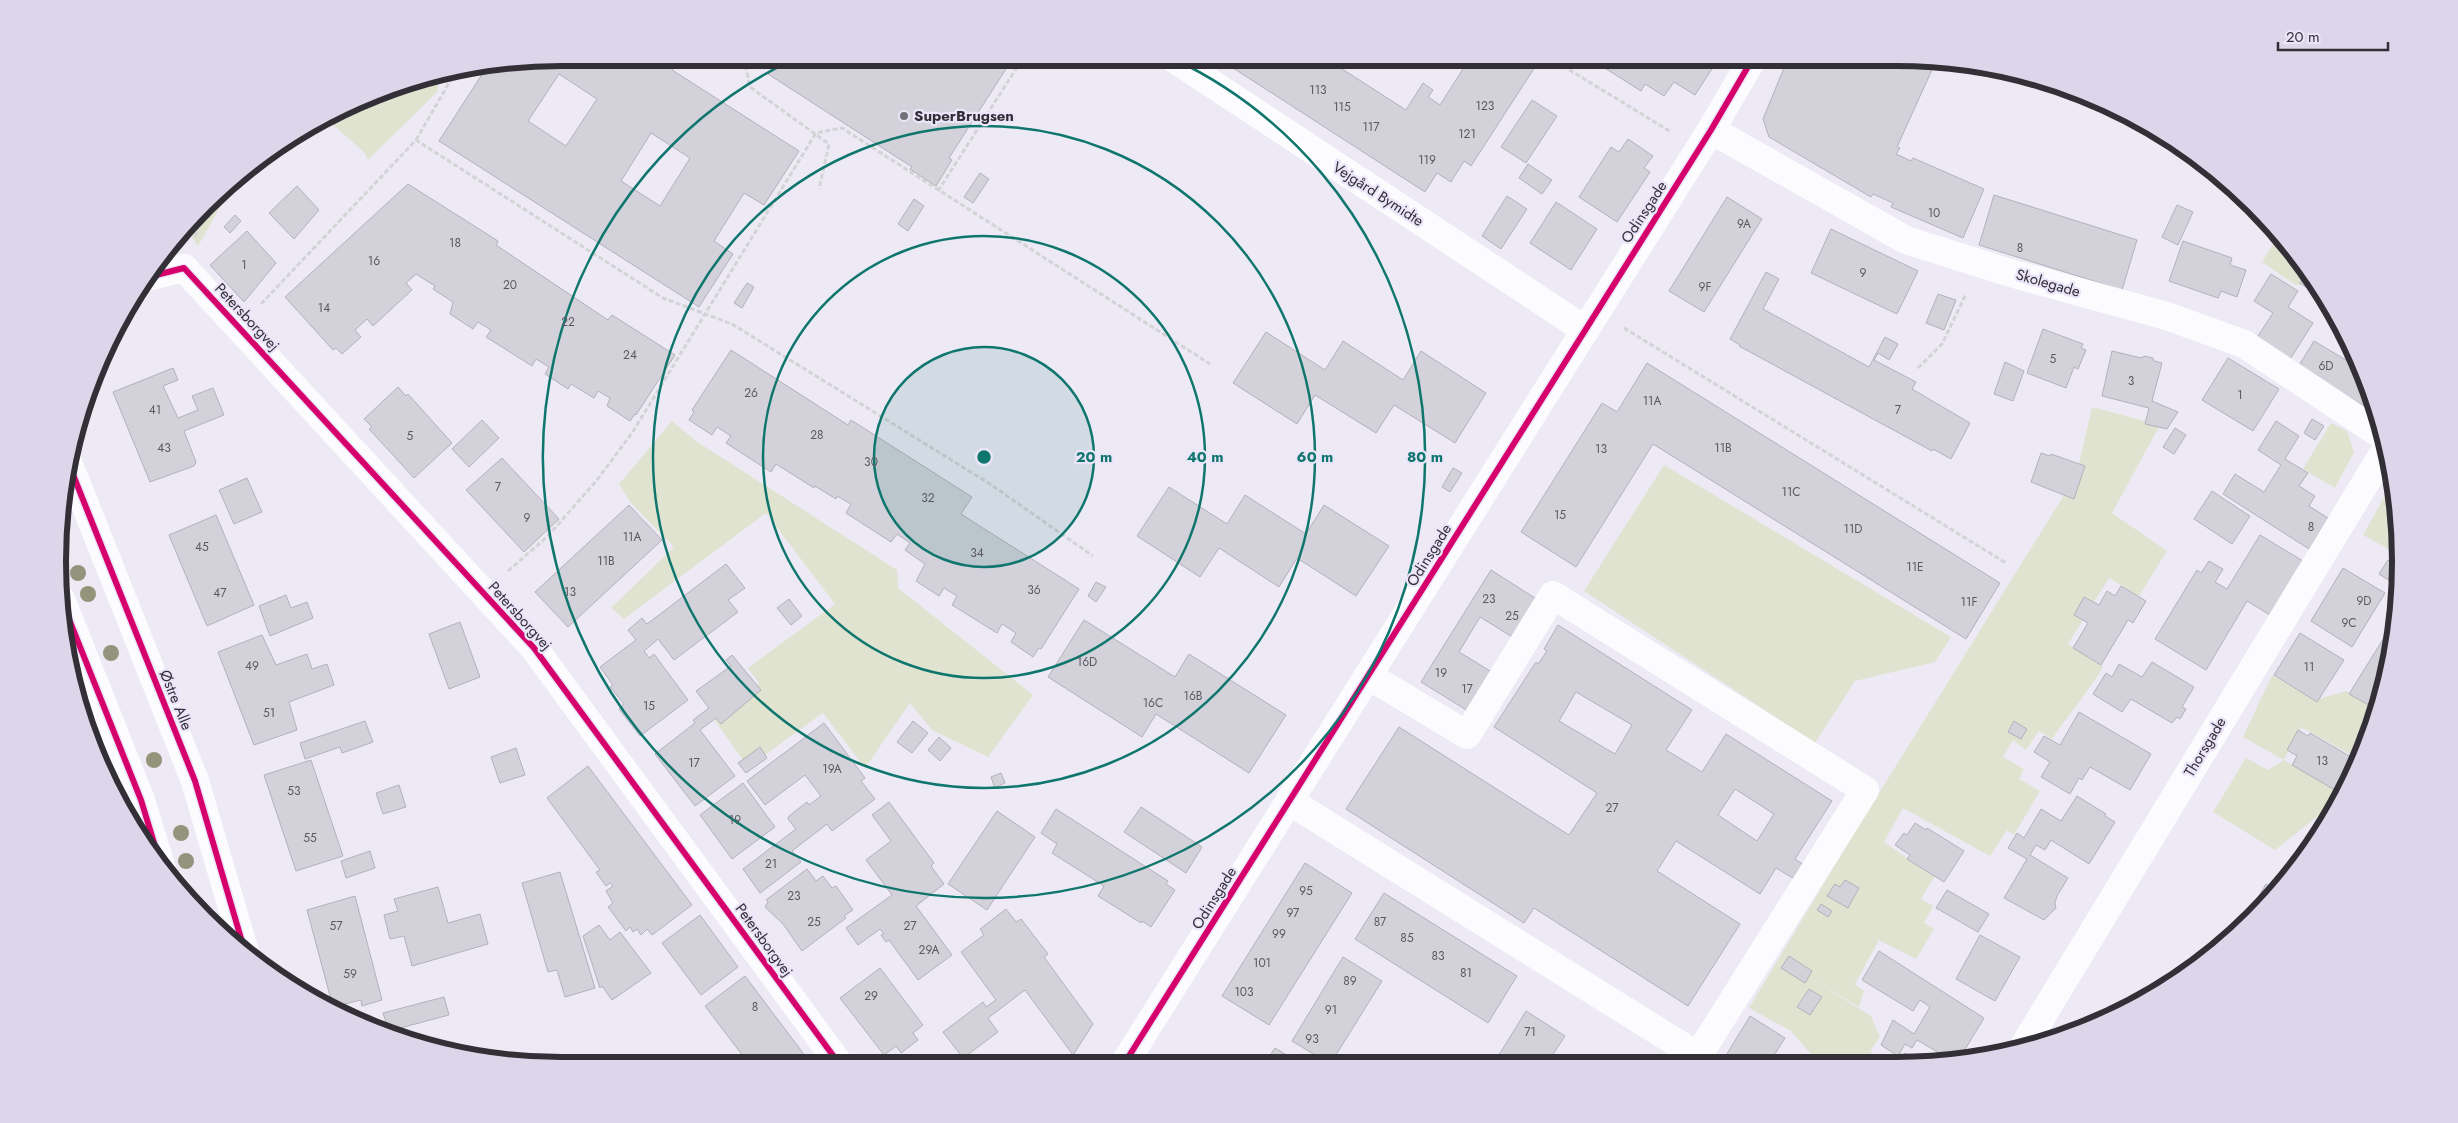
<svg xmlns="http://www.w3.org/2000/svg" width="2458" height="1123" font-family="Jost,sans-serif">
<rect width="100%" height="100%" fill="#edeaf5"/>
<path fill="#e0e3d0" d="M437,74L438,91L368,160L364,152L325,118L399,84Z
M238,176L198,246L185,227Z
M2278,236L2309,274L2302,286L2294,284L2262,262Z
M2092,407L2160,425L2112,513L2167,551L2139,596L2109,578L2068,644L2103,667C2088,692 2069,714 2052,739L2039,731L2026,750L2013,740L2003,757L2024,769L2019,779L2040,791L2014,835L2007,830L1990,856L1903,808L1884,842L1934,877L1921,899L1933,906L1924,923L1934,929L1916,959L1879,940L1855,984L1864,991L1859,1007L1810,978L1871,1016L1880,1037L1870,1051L1878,1057L1875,1061L1818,1062L1791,1031L1749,1008L1861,822L2066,492L2080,460Z
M672,421L696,441L897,570L898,588L1033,695L988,757L932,730L910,703L865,768L823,713L748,767L713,718L759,683L748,668L835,604L766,513L624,619L611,608L674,547L630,502L619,484Z
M2331,423L2347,431L2354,452L2335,488L2303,469Z
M1664,465L1951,637L1935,662L1855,681L1815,743L1584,591Z
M2387,492L2394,496L2399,544L2394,552L2363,535Z
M2272,675L2315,700L2346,691L2376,709L2359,759L2301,727L2284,760L2340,793L2326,818L2319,815L2275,850L2213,812L2246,758L2268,770L2284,760L2243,737Z"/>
<path fill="#d3d1da" stroke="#b3b1b9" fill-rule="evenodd" d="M562,58H662L675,66L672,70L799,151L764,205L744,193L714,241L733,254L699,307L439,141L488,65ZM559,74L597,99L566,146L528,121ZM651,133L690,158L660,206L621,181Z
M779,58H1013L949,158L952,160L936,186L910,169L912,167L768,74Z
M1232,58H1325L1406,110L1423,83L1433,90L1428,97L1440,105L1470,58H1520L1535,67L1471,166L1464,161L1451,182L1437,173L1425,192L1230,66L1235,59Z
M1558,58H1572L1568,64Z
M1589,58H1719L1695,95L1674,82L1664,96L1645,84L1641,91Z
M1788,58H1897L1936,61L1897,147L1900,148L1896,154L1911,161L1913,158L1984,189L1963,238L1891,207L1893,203L1873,194L1871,197L1769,137L1763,119Z
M1532,100L1557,116L1526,163L1501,147Z
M1628,139L1653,156L1644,168L1650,172L1617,222L1579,197L1611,147L1619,152Z
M1528,164L1552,180L1542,194L1519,178Z
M980,173L989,179L973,203L964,197Z
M408,184L498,241L496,245L608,320L612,315L675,355L636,415L635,414L630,421L607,406L610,398L598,391L594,398L571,384L568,389L545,374L549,367L536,359L532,366L486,337L491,330L478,322L473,329L450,314L453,302L433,289L435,286L416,274L406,283L412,290L373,326L367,319L355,330L361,337L342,354L336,348L333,350L285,297Z
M297,186L319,210L294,239L269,213Z
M1994,195L2137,240L2122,290L1979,245Z
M1507,196L1527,209L1501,249L1482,236Z
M1727,197L1762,219L1704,312L1669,291Z
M914,199L924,206L908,231L898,224Z
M1556,202L1597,229L1571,270L1530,243Z
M2177,205L2193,212L2178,245L2162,237Z
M235,215L241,221L230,233L224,227Z
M1831,229L1918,271L1897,314L1811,273Z
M247,231L276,263L244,302L210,265Z
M2183,241L2232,258L2230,265L2246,270L2237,297L2221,291L2218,298L2169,281Z
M2307,271L2315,281L2327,302L2300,283Z
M1766,272L1779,279L1763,309L1869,367L1885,337L1898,344L1889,360L1878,353L1874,360L1916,382L1912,389L1970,423L1951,459L1933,449L1932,451L1739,346L1740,345L1730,339Z
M2271,274L2298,291L2288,307L2313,323L2289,361L2256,339L2273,313L2254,301Z
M747,283L754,287L742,308L734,303Z
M1938,294L1956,300L1944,330L1926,323Z
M2043,329L2083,344L2081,348L2086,350L2078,369L2074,367L2066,388L2027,373Z
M1266,332L1325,370L1343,341L1403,380L1421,351L1486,393L1455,443L1394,405L1376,433L1315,395L1297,424L1233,383Z
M2314,341L2363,370L2376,413L2298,367Z
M731,350L848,425L851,420L972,497L961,514L1079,589L1041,649L1039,648L1033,657L1011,642L1016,633L1002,624L997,633L952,605L957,596L944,588L939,596L916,581L925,564L905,550L910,543L897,534L891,542L846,513L851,504L837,496L836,499L815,486L814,488L776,464L771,472L726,443L731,436L717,427L712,435L689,420L694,412L692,410Z
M2112,351L2141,358L2144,356L2153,358L2154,361L2162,363L2152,401L2178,412L2167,429L2145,424L2149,408L2102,396Z
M2228,358L2279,389L2253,431L2202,400Z
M2005,362L2024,371L2013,401L1994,394Z
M1647,363L2000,583L1966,639L1653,444L1576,567L1521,532L1602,403L1617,412Z
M173,368L178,380L163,386L178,418L198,410L192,396L213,388L224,415L184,431L196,462L194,466L150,482L113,392Z
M398,387L406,396L408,394L452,443L414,478L369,429L372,427L364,419Z
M2312,419L2324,426L2315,440L2304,433Z
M482,420L499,438L469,467L452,449Z
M2276,421L2299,436L2285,459L2308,473L2299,486L2315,496L2309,506L2328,518L2309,549L2223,494L2235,474L2264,492L2281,465L2258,450Z
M2175,428L2186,435L2174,454L2163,447Z
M2041,453L2050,456L2051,454L2085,466L2074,499L2031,482Z
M502,458L559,519L524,552L466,490Z
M1453,468L1462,473L1450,492L1442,487Z
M247,478L262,512L234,524L219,490Z
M1169,487L1227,524L1245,495L1306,534L1324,505L1389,546L1356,596L1297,558L1279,587L1219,548L1200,577L1137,536Z
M2212,491L2250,516L2232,544L2194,519Z
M629,505L662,540L568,627L535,592Z
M216,515L254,605L207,626L169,535Z
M2260,535L2303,561L2270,615L2247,601L2206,670L2155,639L2197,570L2201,573L2209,561L2223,569L2215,582L2227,589Z
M2388,560L2400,568L2398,586L2379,574Z
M726,564L745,588L728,600L738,612L674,660L658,639L644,651L649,658L654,654L688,700L640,736L619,709L624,704L610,687L613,685L600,667L636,640L628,630L642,618L647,624Z
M2343,568L2385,593L2352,647L2311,621Z
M1491,570L1538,600L1514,638L1480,617L1459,652L1492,672L1468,711L1421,682Z
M1096,582L1106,587L1096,602L1088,596Z
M2121,586L2146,601L2133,623L2128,620L2101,665L2073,648L2088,623L2074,615L2084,597L2099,605L2107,591L2115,596Z
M286,595L291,608L307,602L313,618L270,636L259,606Z
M789,599L802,616L791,625L777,608Z
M1084,620L1175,677L1189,654L1286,715L1249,773L1156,714L1142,737L1048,677Z
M460,622L480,677L449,689L429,634Z
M1558,625L1692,710L1666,750L1702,772L1726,734L1832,801L1795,859L1805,866L1796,880L1776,868L1760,894L1676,841L1657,871L1740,924L1688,1006L1534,908L1524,923L1346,809L1399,727L1569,835L1597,793L1494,727L1536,662L1538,664L1547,651L1544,649ZM1576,692L1632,725L1615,754L1559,721ZM1735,789L1774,814L1757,841L1718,815Z
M2390,628L2394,630L2391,660L2376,709L2349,694Z
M2300,633L2344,660L2317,702L2274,675Z
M262,635L276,665L307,654L312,669L327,664L334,685L289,702L297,730L254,745L218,652Z
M732,655L761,690L721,724L716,718L700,730L735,776L695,806L655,754L695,723L693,720L709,708L696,691L731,666L726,660Z
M2152,662L2194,687L2182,707L2186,709L2180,719L2177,717L2172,723L2131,699L2122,712L2093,694L2106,673L2112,677L2119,664L2142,677Z
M2079,712L2151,754L2130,790L2090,767L2082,780L2079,778L2070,794L2041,777L2050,762L2034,752L2044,736L2060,745Z
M365,721L373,742L342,753L340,747L305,759L300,743Z
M913,721L928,733L912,753L897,742Z
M2014,721L2027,729L2021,739L2008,732Z
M824,723L865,778L861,781L875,799L832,831L827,824L792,851L801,862L760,893L743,869L796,829L788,819L789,816L807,802L809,805L821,796L805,775L765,805L747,781Z
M2298,730L2308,736L2310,733L2358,761L2340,793L2292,765L2297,756L2287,750Z
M939,737L951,748L940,761L928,750Z
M760,747L767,758L746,773L738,763Z
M516,748L525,775L500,783L491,757Z
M311,760L343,856L296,871L264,775Z
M588,766L692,905L652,935L647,929L641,935L637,929L633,932L630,927L626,931L608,907L613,903L606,891L613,886L610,883L606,886L596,872L600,870L547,798Z
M1001,773L1005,783L995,788L991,777Z
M743,783L775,827L732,859L700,815Z
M399,785L406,807L383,814L376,793Z
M2077,796L2106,814L2105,816L2115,822L2089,864L2051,840L2045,850L2036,845L2030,855L2068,878L2057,896L2055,903L2056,908L2044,920L2004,898L2027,859L2008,848L2017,833L2024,838L2041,809L2061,821Z
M889,802L934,863L931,866L944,884L916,906L952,955L918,980L889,940L886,942L881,935L884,934L880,929L858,945L846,928L892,895L866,860L891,841L872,815Z
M1141,807L1202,847L1186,873L1124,832Z
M1056,809L1168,881L1166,884L1175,890L1151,927L1142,921L1141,923L1098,896L1104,886L1052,853L1057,844L1041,833Z
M997,811L1035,837L987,910L948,884Z
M1915,823L1926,830L1927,828L1964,851L1944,882L1907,859L1910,855L1895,845L1904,833L1907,835Z
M370,851L375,868L346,878L341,861Z
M1305,863L1352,893L1269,1025L1222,996Z
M807,869L816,881L823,876L832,888L836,886L853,910L844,916L846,918L802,951L783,924L765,907L768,902L766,900Z
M560,872L595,988L565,997L557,970L548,972L522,883Z
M1845,880L1859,888L1848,908L1827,896L1835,884L1840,887Z
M2266,884L2275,890L2244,921Z
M438,887L448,923L480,914L488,944L412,966L404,936L390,939L384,915L398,911L394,899Z
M1947,890L1989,914L1978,932L1936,908Z
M1384,893L1517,976L1488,1023L1355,939Z
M355,896L382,1000L362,1006L361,1000L333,1007L307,910Z
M1821,904L1832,911L1828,917L1817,910Z
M1006,909L1016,922L1021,919L1048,954L1044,957L1093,1024L1073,1055L1025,990L988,1018L998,1032L963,1058L943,1032L983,1002L986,1007L996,1000L961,952L984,935L980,929Z
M700,915L738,967L701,995L662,943Z
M599,925L610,940L620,932L651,973L612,1000L602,986L600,988L583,936Z
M1980,935L2020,957L1995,1001L1956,979Z
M2202,950L2210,955L2190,969Z
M1879,951L1984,1018L1958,1061H1953L1917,1040L1912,1048L1905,1044L1898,1056L1881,1045L1893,1020L1914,1034L1930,1007L1920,1000L1913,1011L1862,980Z
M1789,956L1812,971L1805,983L1781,968Z
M1343,957L1382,981L1331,1063H1328L1292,1041Z
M880,968L923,1025L913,1033L918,1040L901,1053L896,1046L884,1055L840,998Z
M745,976L812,1065H738L746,1060L705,1006Z
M1809,989L1822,997L1810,1015L1797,1007Z
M444,997L449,1015L389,1031L383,1013Z
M1526,1011L1565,1036L1548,1062L1494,1063Z
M1750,1016L1785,1038L1771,1060L1774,1062H1722Z
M1275,1048L1300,1063H1265Z
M1905,1053L1919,1061H1900Z
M1594,1056L1605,1062H1590Z"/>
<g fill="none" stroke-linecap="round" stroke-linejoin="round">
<path stroke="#d4d3d6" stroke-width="3" stroke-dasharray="5 2.5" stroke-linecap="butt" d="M744,58L750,87L829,144L819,189
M1550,58L1671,132
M416,140L457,69
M938,191L1023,58
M195,237L200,222L215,197
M261,304L416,140L663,298L732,324L990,484L1093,556
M1624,328L2006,563
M1918,368L1942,344L1966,294
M508,571L547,537L597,480L632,433L816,133L842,128L1210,364"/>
<path stroke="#fcfcfe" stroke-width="28" d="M1173,58L1584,329
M1711,130L1906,240L2007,272L2167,316L2244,344L2383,436
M148,277L184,268L534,648L840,1065
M68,462L195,781L245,952
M61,599L141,800L162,869
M1289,801L1698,1056L1865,790L1553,595L1467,735L1369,676
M2025,1044L2386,449
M1124,1064L1711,130L1753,58"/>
<g stroke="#ebe5fa" stroke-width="9">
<path id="cycleway" d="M148,277L184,268L534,648L840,1065
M68,462L195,781L245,952
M61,599L141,800L162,869
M1124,1064L1711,130L1753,58"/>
</g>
<use href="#cycleway" stroke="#d6006c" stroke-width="6"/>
</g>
<g fill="#92957b">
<circle cx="78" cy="573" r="8"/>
<circle cx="88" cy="594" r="8"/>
<circle cx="111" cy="653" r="8"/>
<circle cx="154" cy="760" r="8"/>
<circle cx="181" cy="833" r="8"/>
<circle cx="186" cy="861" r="8"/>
</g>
<circle cx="984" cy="457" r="110" fill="#0f766e" fill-opacity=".12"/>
<g fill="none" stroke="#0f766e" stroke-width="2.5">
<circle cx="984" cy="457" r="110"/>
<circle cx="984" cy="457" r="221"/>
<circle cx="984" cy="457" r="331"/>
<path d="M1174 59A441 441 0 1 1 794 59"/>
</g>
<circle fill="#73707a" stroke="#ebe5fa" stroke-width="2" cx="904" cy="116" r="5"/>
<g text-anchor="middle" stroke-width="4.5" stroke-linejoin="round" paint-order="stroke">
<g font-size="12" fill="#5a5860">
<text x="1318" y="94">113</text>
<text x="1485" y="110">123</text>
<text x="1342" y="111">115</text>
<text x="1371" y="131">117</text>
<text x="1467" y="138">121</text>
<text x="1427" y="164">119</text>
<text x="1934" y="217">10</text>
<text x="1744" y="228">9A</text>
<text x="455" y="247">18</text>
<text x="2020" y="252">8</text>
<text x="374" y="265">16</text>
<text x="244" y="269">1</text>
<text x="1863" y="277">9</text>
<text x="510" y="289">20</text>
<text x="1705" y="291">9F</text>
<text x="324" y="312">14</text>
<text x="568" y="326">22</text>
<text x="630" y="359">24</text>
<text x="2053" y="363">5</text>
<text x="2326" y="370">6D</text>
<text x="2131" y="385">3</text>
<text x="751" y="397">26</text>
<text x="2240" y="399">1</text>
<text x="1652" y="405">11A</text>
<text x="155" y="414">41</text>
<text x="1898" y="414">7</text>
<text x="817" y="439">28</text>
<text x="410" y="440">5</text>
<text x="164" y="452">43</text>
<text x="1723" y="452">11B</text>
<text x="1601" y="453">13</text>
<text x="871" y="466">30</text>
<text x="498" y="491">7</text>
<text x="1791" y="496">11C</text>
<text x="928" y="502">32</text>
<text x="1560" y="519">15</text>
<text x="527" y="522">9</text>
<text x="2311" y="531">8</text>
<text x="1853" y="533">11D</text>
<text x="632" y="541">11A</text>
<text x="202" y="551">45</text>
<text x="977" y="557">34</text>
<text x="606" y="565">11B</text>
<text x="1915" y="571">11E</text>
<text x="1034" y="594">36</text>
<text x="570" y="596">13</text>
<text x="220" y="597">47</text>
<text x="1489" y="603">23</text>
<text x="2364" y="605">9D</text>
<text x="1969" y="606">11F</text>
<text x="1512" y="620">25</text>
<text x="2349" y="627">9C</text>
<text x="1087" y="666">16D</text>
<text x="252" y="670">49</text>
<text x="2309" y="671">11</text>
<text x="1441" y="677">19</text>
<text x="1467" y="693">17</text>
<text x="1193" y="700">16B</text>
<text x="1153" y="707">16C</text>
<text x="649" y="710">15</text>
<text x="269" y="717">51</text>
<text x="2322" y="765">13</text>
<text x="694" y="767">17</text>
<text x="832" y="773">19A</text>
<text x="294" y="795">53</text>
<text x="1612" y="812">27</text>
<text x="735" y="824">19</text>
<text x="310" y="842">55</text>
<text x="771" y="868">21</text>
<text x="1306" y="895">95</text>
<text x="794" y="900">23</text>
<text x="1293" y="917">97</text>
<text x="814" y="926">25</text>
<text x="1380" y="926">87</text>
<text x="336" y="930">57</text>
<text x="910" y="930">27</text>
<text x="1279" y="938">99</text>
<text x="1407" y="942">85</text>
<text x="929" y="954">29A</text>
<text x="1438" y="960">83</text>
<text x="1262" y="967">101</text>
<text x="1466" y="977">81</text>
<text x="350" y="978">59</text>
<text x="1350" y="985">89</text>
<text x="1244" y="996">103</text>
<text x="871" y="1000">29</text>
<text x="755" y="1011">8</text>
<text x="1331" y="1014">91</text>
<text x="1530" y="1036">71</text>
<text x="1312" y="1043">93</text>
</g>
<g font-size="15" font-weight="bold" fill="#322f37" stroke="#ebe5fa" text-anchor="start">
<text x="914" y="121">SuperBrugsen</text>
</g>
<g font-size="15" fill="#322f37" stroke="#ebe5fa">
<text transform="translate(1378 194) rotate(33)" y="5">Vejgård Bymidte</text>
<text transform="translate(1644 212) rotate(-57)" y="5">Odinsgade</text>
<text transform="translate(2048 283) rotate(16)" y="5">Skolegade</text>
<text transform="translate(247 317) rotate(47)" y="5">Petersborgvej</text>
<text transform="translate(1429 555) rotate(-58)" y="5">Odinsgade</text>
<text transform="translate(520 616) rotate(48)" y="5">Petersborgvej</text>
<text transform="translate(176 700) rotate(68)" y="5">Østre Alle</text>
<text transform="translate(2205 747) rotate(-59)" y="5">Thorsgade</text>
<text transform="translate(1214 898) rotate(-58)" y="5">Odinsgade</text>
<text transform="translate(764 940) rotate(54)" y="5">Petersborgvej</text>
</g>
</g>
<path d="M0 0H2458V1123H0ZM561 66H1897A495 495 0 0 1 2392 561V562A495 495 0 0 1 1897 1057H561A495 495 0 0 1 66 562V561A495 495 0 0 1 561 66Z" fill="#dcd6ea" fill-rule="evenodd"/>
<path fill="none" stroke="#322f37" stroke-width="6" d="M561 66H1897A495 495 0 0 1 2392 561V562A495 495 0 0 1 1897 1057H561A495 495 0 0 1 66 562V561A495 495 0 0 1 561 66Z"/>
<circle cx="984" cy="457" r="8" fill="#0f766e" stroke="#ebe5fa" stroke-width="2.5"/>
<g font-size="15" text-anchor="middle" font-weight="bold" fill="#0f766e" stroke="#ebe5fa" stroke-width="4.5" stroke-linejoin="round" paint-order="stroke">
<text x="1094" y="462">20 m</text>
<text x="1205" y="462">40 m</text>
<text x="1315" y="462">60 m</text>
<text x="1425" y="462">80 m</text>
</g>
<path d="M2278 42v8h110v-8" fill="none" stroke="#322f37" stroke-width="2.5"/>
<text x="2286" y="42" font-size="15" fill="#322f37" stroke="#ebe5fa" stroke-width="4" paint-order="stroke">20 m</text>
</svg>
